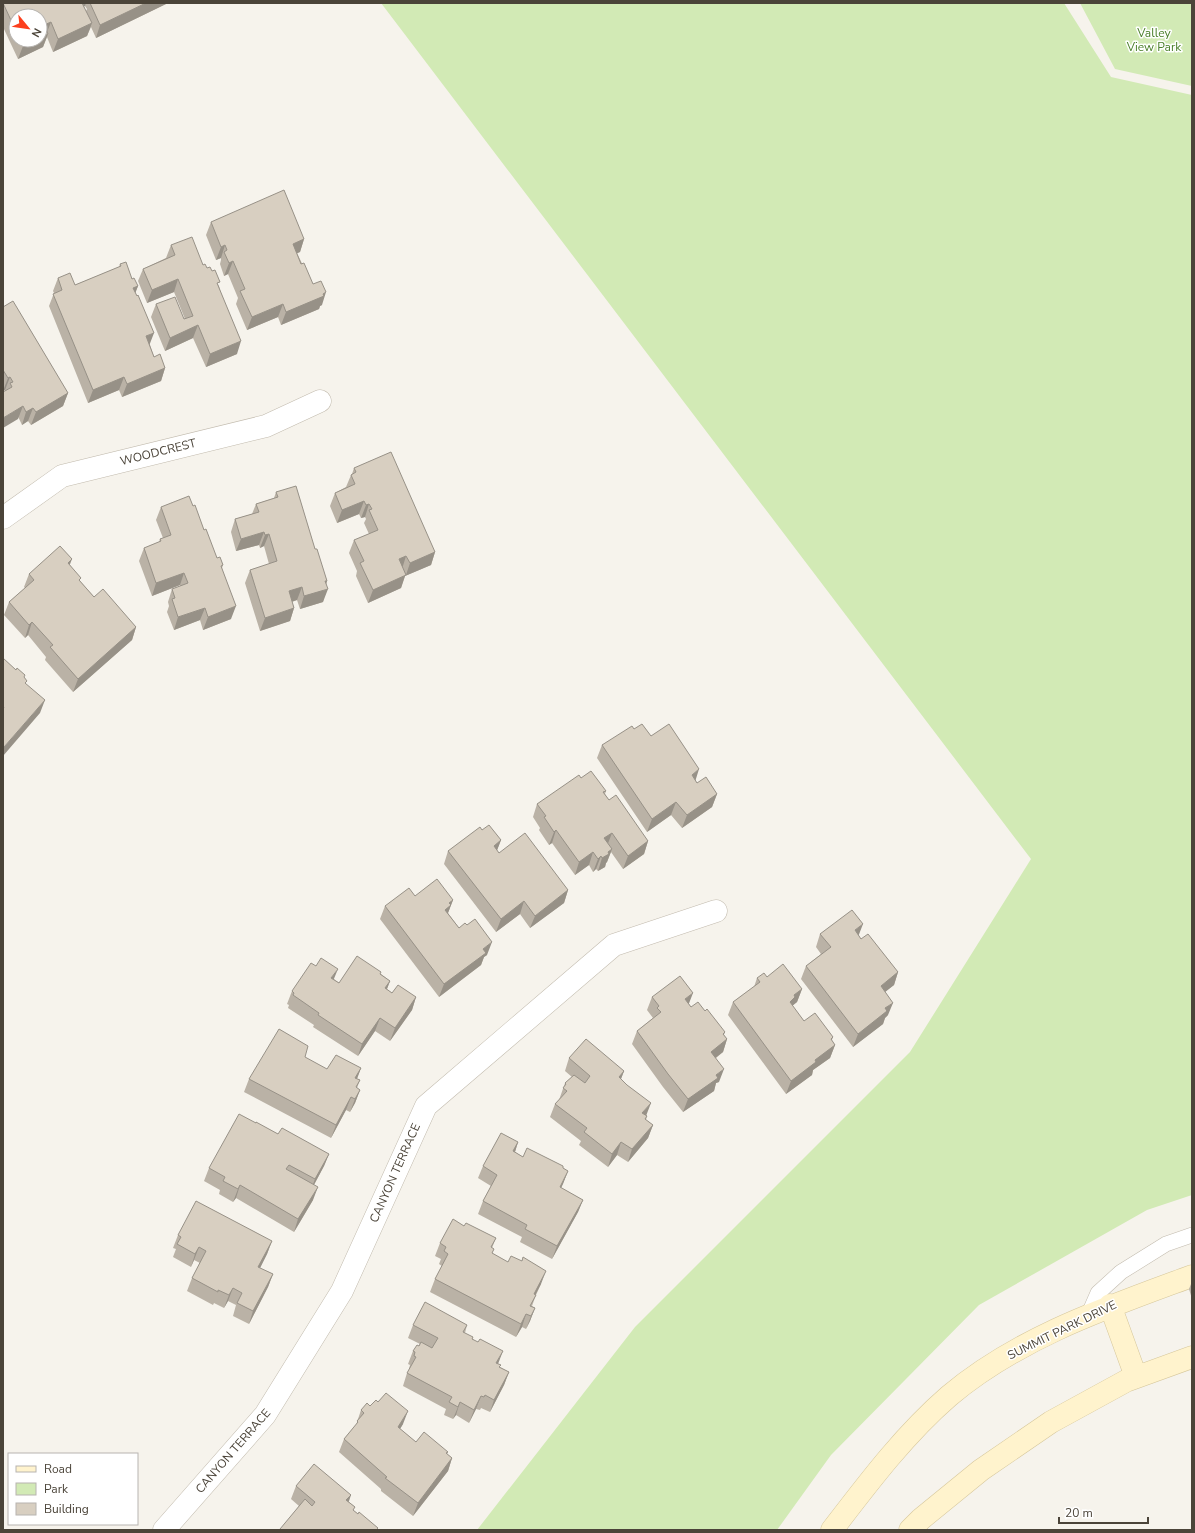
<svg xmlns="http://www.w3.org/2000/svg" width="1195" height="1533" font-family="'Nunito Sans',sans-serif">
<rect width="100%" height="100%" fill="#f6f3ec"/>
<path fill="#d2eab5" d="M381,3H1064L1111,77L1192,95V1195L1147,1210L979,1305L831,1455L777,1530H477L635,1327L910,1052L1031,859Z
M1080,3H1192V86L1115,69Z"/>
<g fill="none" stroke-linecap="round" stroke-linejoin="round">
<g stroke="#c2bbae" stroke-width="16">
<path id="lane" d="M1088,1316L1098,1293L1121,1272L1166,1244L1192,1235"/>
</g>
<g stroke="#c2bbae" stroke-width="23">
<path id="street" d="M3,518L62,476L266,426L320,401
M164,1530L265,1415L342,1291L426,1106L614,945L716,911"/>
</g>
<g stroke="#d6c79b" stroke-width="23">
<path id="secondary" d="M1110,1305L1136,1377
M832,1530C868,1483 904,1435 949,1396C1019,1337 1108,1307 1192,1276
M910,1530L921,1519L981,1470L1051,1422L1126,1381L1192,1357"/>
</g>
<use href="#lane" stroke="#fff" stroke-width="15"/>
<use href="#street" stroke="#fff" stroke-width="22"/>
<use href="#secondary" stroke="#fff3cd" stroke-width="22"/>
</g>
<path fill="#bab2a6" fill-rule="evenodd" d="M3,3H167L166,4L96,38L91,27L87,36L53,52L47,37L43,47L18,59L3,27ZM84,6H85L87,9L86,11ZM16,16L40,40H16Z
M211,222L304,239L300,252L297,253L322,305L320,306L319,309L281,325L278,317L247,330L236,304L238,298L228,274L224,276L220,264L221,260V258L216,260L206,235Z
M171,245L203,265L207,268L219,286L237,354L206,367L193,338L165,351L151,317L156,304L185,319L174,292L147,303L138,281L143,269L166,258Z
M120,264L138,286L135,293L150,345L154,357L165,368L161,381L122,397L119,390L88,403L49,306L54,293L53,291L58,278L75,285L119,267Z
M3,307L68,393L63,406L31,425L28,421L22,425L6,391L5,390L3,391Z
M354,468L435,552L431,565L405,576L401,588L368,603L356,576L357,571L349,553L354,540L369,534L364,523L366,519L365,517L361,518L359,514L337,523L330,506L335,493L346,487L351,475L352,474Z
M276,492L315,549L327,581L323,602L300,609L297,600L292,602L294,608L290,621L260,631L245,583L250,570L269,564L264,546L260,548L259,545L236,551L231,532L235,519L252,514L256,504L274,498Z
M193,506L217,558L223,565L222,568L231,619L203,630L200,620L174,630L167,612L169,606L168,602L172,589L180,586V585L152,596L139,561L144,548L159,542L160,539L163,538L156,520L161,507Z
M70,565L80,581L94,597L136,627L132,640L73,692L45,660L46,657L28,635L25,638L4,615L9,602L25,588L24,587L29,574Z
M634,729L651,736L695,780L697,783L717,794L712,807L682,828L671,815L647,832L597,758L602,745Z
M581,778L606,791L605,794L609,800L648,841L644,854L623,869L611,852L607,862L606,863L605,867L598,871L596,869L593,872L589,865L575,875L552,843L549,845L539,830L540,828L533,817L537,804Z
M482,830L501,840L497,850L499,853L568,890L564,903L530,928L520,914L496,932L444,864L448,851Z
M453,900L448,913L459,928L487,955L484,957L481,965L439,997L380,919L385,906Z
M820,934L859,936L861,939L898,972L894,985L885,992L888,1015L885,1018L883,1024L853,1047L801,979L806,966L821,954L816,947Z
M381,974L390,981L387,989L392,993L416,997L412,1010L390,1041L375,1031L358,1056L313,1027L314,1025L288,1008L289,1005L287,1004L292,991L334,979L339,983Z
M767,977L802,989L797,1002L792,1006L804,1021L832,1041L835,1045L830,1058L813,1070L812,1075L786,1094L728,1015L733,1002L754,987L757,978Z
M652,997L689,1004L691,1007L724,1035L727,1039L723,1052L716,1058L719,1082L716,1083L714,1091L683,1112L663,1087L632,1044L637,1031L653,1018L647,1010Z
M569,1058L624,1071L621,1079L647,1116L646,1120L653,1125L648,1138L628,1162L617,1155L608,1167L579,1145L581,1141L550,1117L555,1104L559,1100L565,1083L572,1077L565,1071Z
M361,1068L357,1079L360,1080L357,1088L360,1090L355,1103L350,1112L346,1110L331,1138L244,1092L249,1079L327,1069Z
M256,1123L278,1134L329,1154L324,1166L314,1185L313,1200L294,1232L236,1198L233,1202L219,1194L220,1190L204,1181L209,1168Z
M518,1142L515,1152L523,1157L563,1168L568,1171L561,1188L583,1200L578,1212L552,1259L520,1242L522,1237L478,1214L483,1201L491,1186L478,1178L483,1166Z
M464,1226L496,1238L492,1248L494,1249L492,1253L541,1284L536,1295L532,1306L535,1308L530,1321L526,1329L522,1327L516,1337L430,1292L435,1279L442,1266L439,1264L441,1259L435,1256L440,1243Z
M178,1235L272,1241L267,1254L260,1268L273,1274L268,1287L249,1324L233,1316L236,1305L228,1301L224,1308L214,1303L213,1305L187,1291L192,1278L200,1263L194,1260L191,1267L173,1257L176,1249L173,1248Z
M1191,1284H1192V1299L1189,1289Z
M413,1325H467L465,1333L473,1339L498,1364L500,1367L509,1372L504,1385L490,1412L481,1408L480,1410L476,1409L469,1423L456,1415L453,1419L444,1415L446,1409L403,1386L407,1373L410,1369H409L410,1365L408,1364L413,1351L419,1346L420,1344L408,1338Z
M370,1406L403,1424L400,1429L416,1442L448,1452L447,1454L452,1458L448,1471L413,1516L381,1491V1489L339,1452L344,1439L356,1425L361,1410Z
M296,1486L349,1502L355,1507L353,1510L378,1530H280L299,1506L291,1499Z"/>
<path fill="#979187" d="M84,3H86L85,6L82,7Z
M146,3H167L166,4L96,38L100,25Z
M51,22L46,35L48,34L43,47L18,59L23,46L35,40H40V36L44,25Z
M92,23L87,36L53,52L58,39Z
M304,239L300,252L288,257L293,244Z
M225,245L221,258L216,260L221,247Z
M233,261L228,274L224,276L229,263Z
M178,279L174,292L147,303L152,290Z
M138,286L133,299V288Z
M326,292L322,305L320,306L319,309L281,325L286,312Z
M283,304L278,317L247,330L252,317Z
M198,325L193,338L165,351L170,338Z
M154,333L149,346L146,336Z
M241,341L237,354L206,367L210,354Z
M165,368L161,381L122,397L127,384Z
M10,377L5,390L3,391L8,378Z
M124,377L119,390L88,403L93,390Z
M68,393L63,406L31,425L36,412Z
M23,406L18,419L3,428V418Z
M33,408L28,421L22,425L26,412Z
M364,501L359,514L337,523L342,510Z
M369,504L365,517L361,518L366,505Z
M264,532L259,545L236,551L241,539Z
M269,534L264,546L260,548L265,535Z
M435,552L431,565L405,576L401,588L368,603L373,590L406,575L410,563Z
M406,556L402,569L399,559Z
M72,559L67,572L68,563Z
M184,573L180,585L152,596L156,583Z
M325,581H327L323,591L328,589L323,602L300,609L304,596Z
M302,587L297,600L284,604L289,591Z
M236,606L231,619L203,630L208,617Z
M205,608L200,620L174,630L178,617Z
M294,608L290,621L260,631L265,618Z
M32,622L28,635L25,638L29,625Z
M136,627L132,640L73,692L78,679Z
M45,700L40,713L3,756V750L4,747Z
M699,769L695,782L692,775Z
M717,794L712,807L682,828L687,815Z
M676,802L671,815L647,832L652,819Z
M556,830L552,843L549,845L554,832Z
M612,833L607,846L604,838Z
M501,840L496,853L494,846Z
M648,841L644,854L623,869L628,856Z
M612,849L607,862L606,863L605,867L598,871L602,858L608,852Z
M593,852L589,865L575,875L579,862Z
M601,856L596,869L593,872L598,859Z
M568,890L564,903L530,928L535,916Z
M453,900L446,918L445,910L449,903Z
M524,901L520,914L496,932L501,919Z
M863,924L858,937L855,930Z
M492,942L487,955L484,957L481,965L439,997L444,984L483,949Z
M338,969L333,981L331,978Z
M898,972L894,985L876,999L881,986Z
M390,981L385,994V988Z
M802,989L797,1002L792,1006L790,1002L794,995Z
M693,993L688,1006L685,999Z
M416,997L412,1010L390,1041L395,1028Z
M893,1003L888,1015L885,1018L883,1024L853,1047L858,1034L885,1008Z
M380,1018L375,1031L358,1056L362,1044Z
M725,1032L720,1045L727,1039L723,1052L706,1065L711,1052L723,1034Z
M833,1037L828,1050L835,1045L830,1058L813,1070L812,1075L786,1094L791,1081L815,1060L831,1039Z
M361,1068L356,1081L355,1078Z
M724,1069L719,1082L716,1083L714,1091L683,1112L688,1099L716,1075Z
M624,1071L619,1084V1077Z
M360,1090L355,1103L350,1112L355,1099Z
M351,1097L346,1110L331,1138L336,1125Z
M651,1103L646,1116L642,1113Z
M653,1125L648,1138L628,1162L632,1149Z
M518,1142L514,1155L513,1151Z
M621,1142L617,1155L608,1167L612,1154Z
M329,1154L324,1166L310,1192L315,1179Z
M568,1171L563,1184L555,1200L560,1187Z
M240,1185L236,1198L233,1202L238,1189Z
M318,1187L313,1200L294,1232L298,1219Z
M583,1200L578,1212L552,1259L557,1246Z
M272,1241L267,1254L254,1280L258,1267Z
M199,1247L194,1260L191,1267L195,1254Z
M546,1271L541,1284L529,1307L534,1294Z
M273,1274L268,1287L249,1324L253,1311Z
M233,1288L228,1301L224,1308L229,1295Z
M535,1308L530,1321L526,1329L531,1316Z
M526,1314L522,1327L516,1337L521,1324Z
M503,1351L498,1364L496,1363Z
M509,1372L504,1385L490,1412L494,1400Z
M481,1396L476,1409L469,1423L474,1410Z
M460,1402L456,1415L453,1419L458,1407Z
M408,1411L403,1424L393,1440L398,1427Z
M452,1458L448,1471L413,1516L418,1503Z
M351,1495L347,1507L346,1500Z"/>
<path fill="#d8cfc1" stroke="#979187" d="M3,3H82L92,23L58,39L51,22L44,25L48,34L40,38V16H16V31Z
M90,3H146L100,25Z
M20,40H35L23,46Z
M284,190L304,239L293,244L301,264L304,263L313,284L321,281L326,292L323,294L324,296L286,312L283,304L252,317L240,291L245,289L233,261L229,263L224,252L227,250L225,245L221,247L211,222Z
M192,237L203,265L205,264L207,268L210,267L212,271L215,270L220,282L217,283L241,341L210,354L198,325L170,338L156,304L175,297L184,319L193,316L178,279L152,290L143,269L175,255L171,245Z
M126,262L132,279L134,278L138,286L133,288L137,296L138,295L154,333L146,336L154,357L160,354L165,368L127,384L124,377L93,390L53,294L62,290L58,278L70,273L75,285L121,266L120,264Z
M13,301L68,393L36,412L33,408L26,412L23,406L3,418V392L12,387L10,383L13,382L10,377L8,378L3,370V307Z
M391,452L435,552L410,563L406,556L399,559L406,575L373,590L360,563L364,561L354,540L378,530L369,510L372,509L369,504L366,505L364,501L342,510L335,493L355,484L351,475L356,472L354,468Z
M296,486L315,549H317L327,581H325L328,589L304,596L302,587L289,591L294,608L265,618L250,570L277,561L269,534L265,535L264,532L241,539L235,519L259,512L256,504L278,497L276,492Z
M189,496L193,506L195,505L204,530L206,529L217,558L220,557L223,565L221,566L236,606L208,617L205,608L178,617L172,599L175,598L172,589L188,583L184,573L156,583L144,548L161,541L160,539L171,535L161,507Z
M60,546L72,559L68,563L81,578L79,580L94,597L103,589L136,627L78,679L50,647L53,645L32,622L29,625L9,602L34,580L29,574Z
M3,658L16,670L17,668L25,675L24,677L27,681L25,683L45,700L4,747L3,746V709L4,707L3,706Z
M642,724L651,736L669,724L699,769L692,775L697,783L706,777L717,794L687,815L676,802L652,819L602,745L632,726L634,729Z
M591,771L606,791L603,792L609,800L616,795L648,841L628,856L612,833L604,838L612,849L608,852L609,854L602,858L601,856L598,859L593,852L579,862L556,830L554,832L544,817L546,816L537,804L579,775L581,778Z
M489,825L501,840L494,846L499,853L525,833L568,890L535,916L524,901L501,919L448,851L480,827L482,830Z
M437,879L453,900L449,903L451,905L445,910L459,928L465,923L467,925L475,919L492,942L483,949L486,953L444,984L385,906L409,888L415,896Z
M852,910L863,924L855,930L861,939L868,934L898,972L881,986L893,1003L885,1008L887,1011L858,1034L806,966L831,947L820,934Z
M357,956L381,972L380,974L390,981L385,988L392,993L398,985L416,997L395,1028L380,1018L362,1044L318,1015L319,1013L293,995L294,993L292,991L311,963L316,966L321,958L338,969L331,978L339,983Z
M783,964L802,989L794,995L795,997L790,1002L804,1021L815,1013L833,1037L831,1039L835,1045L815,1060L816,1062L791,1081L733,1002L760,982L757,978L764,973L767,977Z
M680,976L693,993L685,999L691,1007L698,1002L705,1011L707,1009L725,1032L723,1034L727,1039L711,1052L724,1069L716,1075L718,1078L688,1099L668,1074L637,1031L661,1012L657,1008L659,1006L652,997Z
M279,1029L308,1046L305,1057L327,1069L336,1055L361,1068L355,1078L360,1080L356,1087L360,1090L355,1099L351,1097L336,1125L249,1079Z
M586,1039L624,1071L619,1077L627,1085L651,1103L642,1113L647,1116L645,1119L653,1125L632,1149L621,1142L612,1154L584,1132L587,1128L555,1104L567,1091L563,1088L566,1084L565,1083L574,1075L585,1083L590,1076L569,1058Z
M239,1114L256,1123V1122L278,1134L282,1128L329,1154L315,1179L289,1165L286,1169L318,1187L298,1219L240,1185L238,1189L223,1181L225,1177L209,1168Z
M501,1133L518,1142L513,1151L523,1157L527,1148L563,1166V1168L568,1171L560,1187L583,1200L557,1246L525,1229L527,1225L483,1201L497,1175L483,1166Z
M196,1201L272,1241L258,1267L273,1274L253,1311L237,1303L242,1293L233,1288L229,1295L218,1290V1292L192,1278L206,1251L199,1247L195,1254L177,1244L181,1237L178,1235Z
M453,1219L464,1226L466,1223L496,1238L491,1247L494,1249L492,1253L508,1262L511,1256L522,1261L523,1257L546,1271L534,1294L536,1295L530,1306L535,1308L531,1316L526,1314L521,1324L435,1279L448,1254L444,1251L446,1247L440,1243Z
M425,1302L467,1325L463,1332L473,1337L472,1339L478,1342L480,1339L503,1351L496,1363L501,1365L499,1367L509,1372L494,1400L485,1395L484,1397L481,1396L474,1410L460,1402L458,1407L449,1402L452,1397L407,1373L416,1357L414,1356L415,1352L413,1351L417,1345L419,1346L421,1342L432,1348L438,1338L413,1325Z
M386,1393L408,1411L398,1427L416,1442L424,1432L448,1452L446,1453L452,1458L418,1503L385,1478L387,1477L344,1439L358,1422L357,1421L364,1413L361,1410L367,1403L370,1406L376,1400L378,1402Z
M314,1464L351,1495L346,1500L355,1507L353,1510L358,1514L359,1512L378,1528L376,1530H281L280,1529L305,1499L312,1506L315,1502L296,1486Z"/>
<g text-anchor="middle" stroke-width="3" stroke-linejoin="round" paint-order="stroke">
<g font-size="12" fill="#4a7f2a" stroke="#fff">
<text x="1154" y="37">Valley<tspan x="1154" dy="14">View Park</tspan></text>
</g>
<g font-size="12" fill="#4b4439" stroke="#fff">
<text transform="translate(158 452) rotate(-14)" y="4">WOODCREST</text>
<text transform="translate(395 1173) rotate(-66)" y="4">CANYON TERRACE</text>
<text transform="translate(1062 1330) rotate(-26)" y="4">SUMMIT PARK DRIVE</text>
<text transform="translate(233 1451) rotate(-49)" y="4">CANYON TERRACE</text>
</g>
</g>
<rect width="1195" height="1533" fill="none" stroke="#4b4439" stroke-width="8"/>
<rect x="8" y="1453" width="130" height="72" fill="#ffffff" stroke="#b7b4b0"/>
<rect x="16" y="1466" width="20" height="6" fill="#fff3cd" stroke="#b7b4b0"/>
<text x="44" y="1473" font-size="12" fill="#4b4439">Road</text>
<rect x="16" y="1483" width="20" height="12" fill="#d2eab5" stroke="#b7b4b0"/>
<text x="44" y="1493" font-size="12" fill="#4b4439">Park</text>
<rect x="16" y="1503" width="20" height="12" fill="#d8cfc1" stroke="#b7b4b0"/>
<text x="44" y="1513" font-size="12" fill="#4b4439">Building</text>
<g transform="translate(28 28) rotate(119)"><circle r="19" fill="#ffffff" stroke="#b7b4b0"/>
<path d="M0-3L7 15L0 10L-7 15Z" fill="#fc3f1d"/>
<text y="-6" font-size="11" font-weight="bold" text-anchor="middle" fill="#4b4439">N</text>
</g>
<path d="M1059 1517v6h89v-6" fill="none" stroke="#4b4439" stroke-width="2"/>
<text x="1065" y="1517" font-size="12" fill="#4b4439" stroke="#ffffff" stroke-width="3" paint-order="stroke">20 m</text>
</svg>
